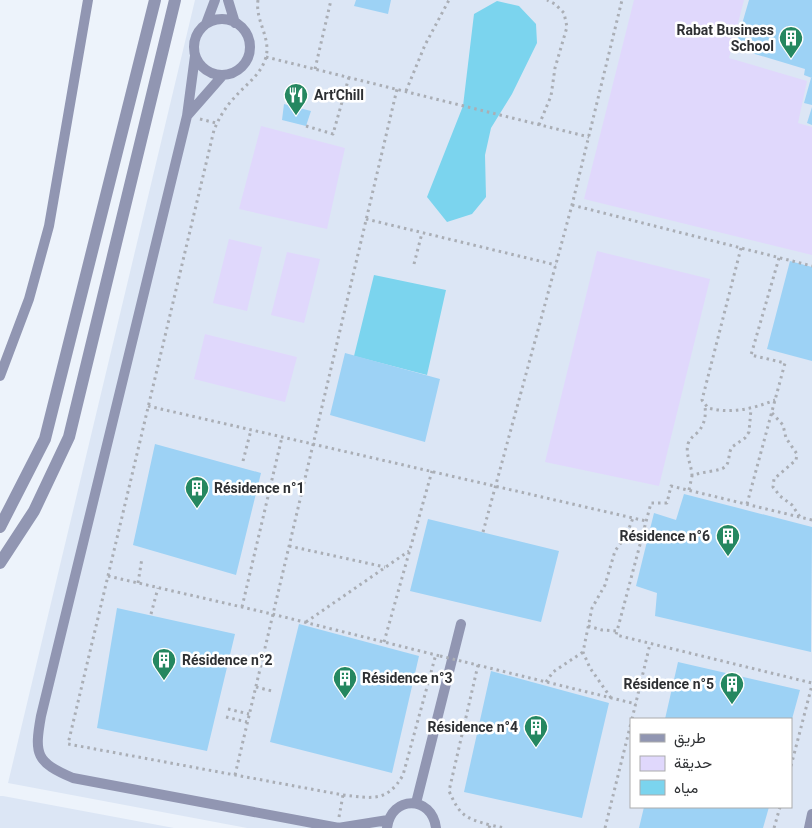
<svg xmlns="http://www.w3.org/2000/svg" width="812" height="828" font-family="Georgia,Vazirmatn,serif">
<rect width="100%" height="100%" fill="#edf3fb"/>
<path fill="#dce6f5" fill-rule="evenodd" d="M195,0H812V828H247L8,783ZM631,719H791V807H631Z
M0,796H3L174,828H0Z"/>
<path fill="#e0d8fc" d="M634,0H744L729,58L807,81L798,123L812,127V255L584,199Z
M261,126L345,148L327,229L239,209Z
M229,239L262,247L247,311L213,303Z
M597,251L710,279L659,486L545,462Z
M287,252L320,259L304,323L271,315Z
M205,334L297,357L285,402L194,379Z"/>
<path fill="#7bd4ee" d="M497,1L519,6L536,24L537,43L512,94L491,128L485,155L486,197L472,214L447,222L427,197L463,106L474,14Z
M374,275L446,290L427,375L354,356Z"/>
<path fill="#9dd2f5" d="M356,0H391L388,14L354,6Z
M749,0H812V78L804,75L805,69L735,48Z
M811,78H812V105L804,103Z
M284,104L311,111L306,126L282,120Z
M812,107V125L807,123Z
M790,261L812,267V361L767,349Z
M345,353L440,379L425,442L330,415Z
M155,444L261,473L236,575L133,545Z
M684,494L812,527L811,652L655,616L657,593L636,586L654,513L676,520Z
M428,519L559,551L541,622L410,591Z
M117,608L235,634L207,751L97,728Z
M299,624L419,656L392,773L270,742Z
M678,662L800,690L792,719H665Z
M491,671L609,703L582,818L464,792Z
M644,807H769L763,828H639Z"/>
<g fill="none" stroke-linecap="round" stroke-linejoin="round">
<path stroke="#aaaeb5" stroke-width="3" stroke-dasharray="2.5 4" stroke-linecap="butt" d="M258,0C255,21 271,37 266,57C261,75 246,84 235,97C226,106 219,118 214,130L68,744L343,795C371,798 387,803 403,775L436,654
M266,57L589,137
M315,69L331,0
M406,91L425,45L449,0
M200,119L216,123
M539,125L551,96L555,68L567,27L564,13L555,4L547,0
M306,126L333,134L349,77
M572,205L812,266
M366,219L556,265
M741,248L702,400L708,408C732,414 752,409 775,400
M414,264L422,233
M148,406L646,521
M772,413L783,425L786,438L797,454L796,460L774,479L773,487L780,496L792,505L800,517
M243,461L251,430
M692,476C692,466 685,454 688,444C690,438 694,436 698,432C705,424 706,415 705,406
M689,490L692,476C701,471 721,472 726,466C730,461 728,453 732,447L745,438L749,432L751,409
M747,504L785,363L751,355L779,258
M812,520L671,486L667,503H651L616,635L812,683
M483,532L572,205L622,0
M289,546L385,567
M108,576L272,614L440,656
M138,583L142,558
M242,607L282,437
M151,614L158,588
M306,622L409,551
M588,626L602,630L617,631
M384,642L432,471
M465,662L636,704
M478,665L449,791C460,816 465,818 490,825
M546,682L553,672L583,652
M256,687L272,691
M611,698L590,668L583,652L592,608L605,585L615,551L626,536L633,518
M228,709L249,714
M226,717L247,722
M632,719L650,644
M791,766L812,685
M235,775L397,89
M339,817L343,795
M489,828L490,825L504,828
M605,828L631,723
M774,828L780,807"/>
<path stroke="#9196b2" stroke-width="10" d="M228,0L235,23
M194 47a28 28 0 1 1 56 0a28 28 0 1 1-56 0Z
M206,24L215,0
M195,56L187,116L223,75
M187,116L41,716C34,755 36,762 73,778L339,828
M0,376L29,299L49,226L88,0
M416,803L461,624
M338,828L388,820
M387,828C391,795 432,795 436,828
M809,828L812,814"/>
<path stroke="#9196b2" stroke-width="12" d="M0,527L45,439L155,0
M0,563L34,511L69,437L175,0"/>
<path stroke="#aaaeb5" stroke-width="3" stroke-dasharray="2.5 4" stroke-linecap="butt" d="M440,656L465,662"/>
</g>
<defs>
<g id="building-pin" transform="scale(1.25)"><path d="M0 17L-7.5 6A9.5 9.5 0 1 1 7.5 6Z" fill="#258760" stroke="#fff"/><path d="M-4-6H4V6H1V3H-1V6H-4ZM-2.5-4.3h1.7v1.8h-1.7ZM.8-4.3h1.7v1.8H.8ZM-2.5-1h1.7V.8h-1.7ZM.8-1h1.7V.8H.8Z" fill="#fff"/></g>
<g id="restaurant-pin" transform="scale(1.25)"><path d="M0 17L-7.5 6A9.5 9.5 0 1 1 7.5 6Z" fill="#258760" stroke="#fff"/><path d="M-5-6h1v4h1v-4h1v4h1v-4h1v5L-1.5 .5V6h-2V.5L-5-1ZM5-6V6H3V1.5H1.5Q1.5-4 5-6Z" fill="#fff"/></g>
</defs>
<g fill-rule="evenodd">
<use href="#building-pin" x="791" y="38"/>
<use href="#restaurant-pin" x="296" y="95"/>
<use href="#building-pin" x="197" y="488"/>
<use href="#building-pin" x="728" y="536"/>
<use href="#building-pin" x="164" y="660"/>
<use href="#building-pin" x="345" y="678"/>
<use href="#building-pin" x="732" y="684"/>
<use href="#building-pin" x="536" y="727"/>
</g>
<g text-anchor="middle" stroke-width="5" stroke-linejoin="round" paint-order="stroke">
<g font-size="14" font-weight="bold" fill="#2e3033" stroke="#fff" text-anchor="end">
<text x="774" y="35">Rabat Business<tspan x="774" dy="16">School</tspan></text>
<text x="314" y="100" text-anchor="start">Art'Chill</text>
<text x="214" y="493" text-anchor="start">Résidence n°1</text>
<text x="710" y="541">Résidence n°6</text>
<text x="182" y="665" text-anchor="start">Résidence n°2</text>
<text x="362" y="683" text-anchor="start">Résidence n°3</text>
<text x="714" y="689">Résidence n°5</text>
<text x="518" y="732">Résidence n°4</text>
</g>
</g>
<rect x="630" y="718" width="162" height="90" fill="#ffffff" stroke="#abacad"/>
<rect x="640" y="734" width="25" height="8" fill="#9196b2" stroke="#abacad"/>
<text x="674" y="743" font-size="15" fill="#2e3033">طريق</text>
<rect x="640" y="756" width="25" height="15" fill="#e0d8fc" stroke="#abacad"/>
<text x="674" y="768" font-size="15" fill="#2e3033">حديقة</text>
<rect x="640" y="780" width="25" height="15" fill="#7bd4ee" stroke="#abacad"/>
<text x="674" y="793" font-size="15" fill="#2e3033">مياه</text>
</svg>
